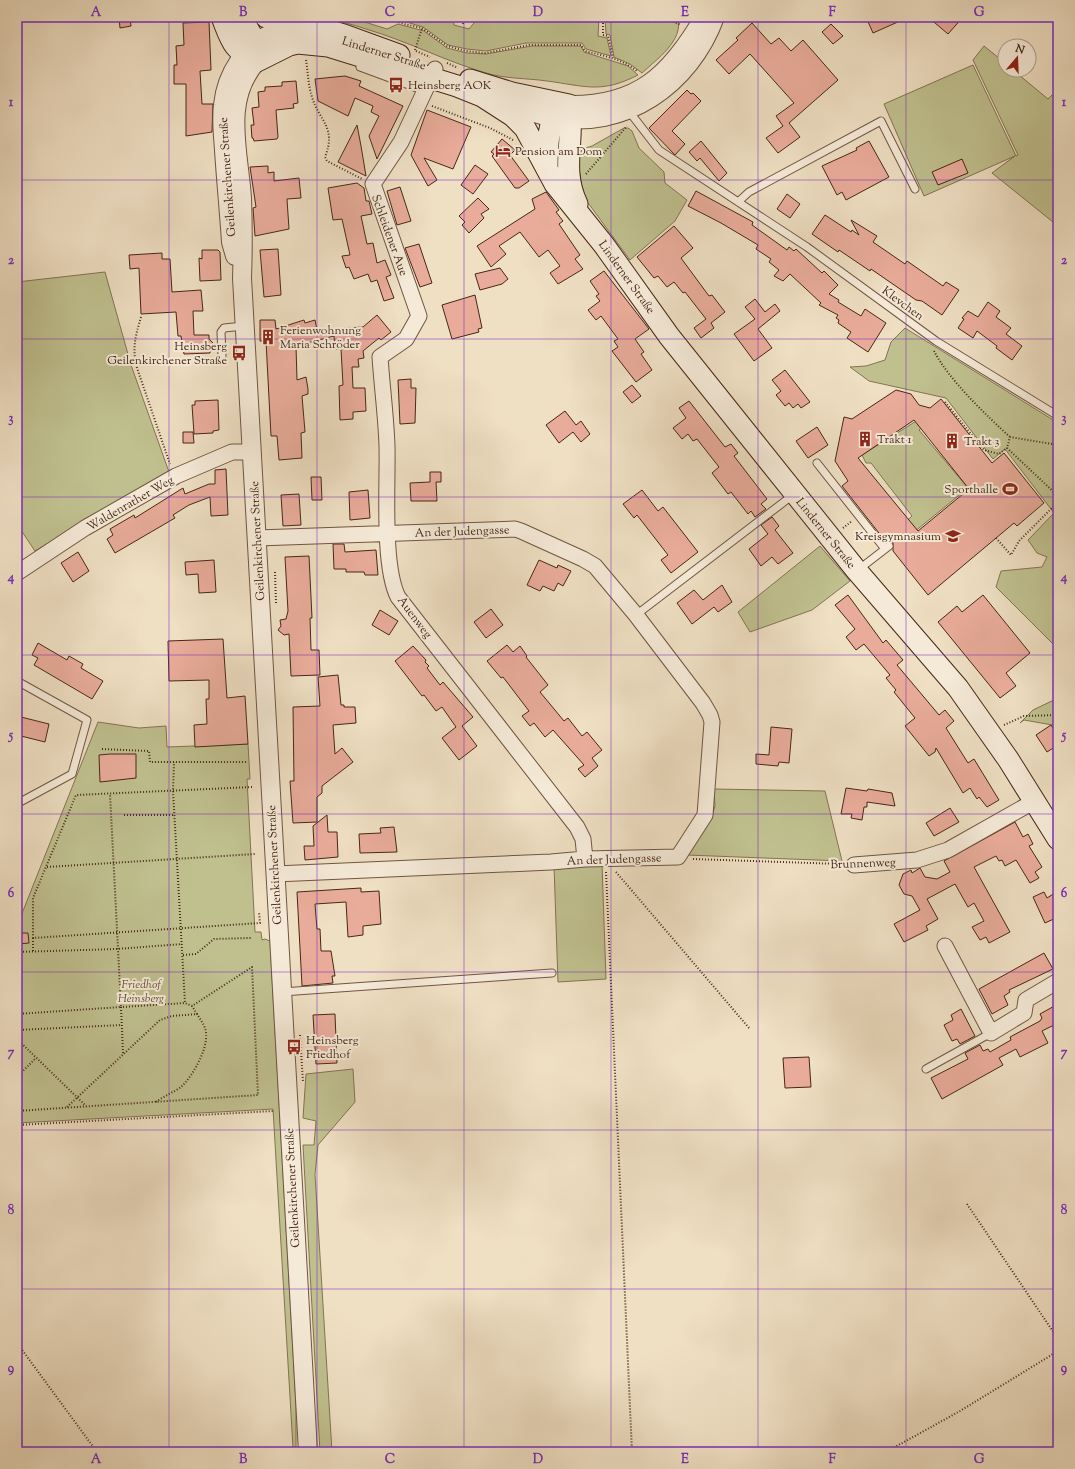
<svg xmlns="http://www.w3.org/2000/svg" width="1075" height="1469" font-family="'Sorts Mill Goudy',serif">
<rect width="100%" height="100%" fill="#efdfc3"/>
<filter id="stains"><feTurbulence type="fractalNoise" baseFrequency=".005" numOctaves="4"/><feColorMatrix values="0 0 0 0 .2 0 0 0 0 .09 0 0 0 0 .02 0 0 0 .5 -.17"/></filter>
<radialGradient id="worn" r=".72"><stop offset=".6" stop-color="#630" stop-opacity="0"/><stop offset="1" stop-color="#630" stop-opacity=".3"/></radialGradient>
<path fill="#c0c08f" stroke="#837453" d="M322,17H349L387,29L398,24L424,31L447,48L467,53L486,54L532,46H581L584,52L628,66L638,75C601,94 585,86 547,81C526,78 506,79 486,73C445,61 407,41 366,29C352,24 337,21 322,17Z
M390,17H453L454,25L469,29L479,17H599L598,36L607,38L611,56L586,49L582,43H526L486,51L467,49L448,45L423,27Z
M605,17H675L678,19C683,41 657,59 642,73L630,64L614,57L610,35L606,34Z
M984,46L1005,63V70H1013L1048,99L1058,89V226L992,173L1015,156L924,196L884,104L973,65L1016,156L1018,155L973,60Z
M624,128H628L632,131L639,148L664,172L665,183L687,200L675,221L630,260L583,196L578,160L582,149L592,146Z
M105,272L131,365L169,472L35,551L17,524V282Z
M905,328L1058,423V649L996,587L1001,571L1042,567L1047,557L1037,553L1028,540L1054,513L1005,449L993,459L946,398L869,381L850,367L866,366L885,360L891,342Z
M921,418L925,425L919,430L968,488L908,537L900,527L912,516L871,463H866L862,455Z
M820,546L850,581L812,610L750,632L738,612Z
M1058,698V726L1024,720L1020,723L1033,710Z
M98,722L139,728L166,726L167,747L248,744L250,779H247L255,932H261L262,940L265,939L270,941L296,1406V1452H194L293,1448L273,1109L17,1123V926Z
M714,789L825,791L842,861L686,855L712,816L715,806Z
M602,864L606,979L558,982L554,866Z
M353,1069L355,1102L318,1145L315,1174L332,1452H320L303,1145H314L316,1121L303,1118L306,1074Z"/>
<path fill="#e9ac9a" stroke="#462717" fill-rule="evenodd" d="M119,17H130L131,26L120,28Z
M866,17H909L873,33Z
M928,17H963L948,34Z
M209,22L211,70L200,71L202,104H213L212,132L186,136V84H174V65H177L176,46L184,45L183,23Z
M752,23L771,44L779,38L791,51L803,40L838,80L789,123L800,137L778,153L766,138L783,126L776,116L794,103L750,54L729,74L716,60L738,40L736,38Z
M831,24L843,36L833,44L822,32Z
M345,76L361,81L359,86L403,106L377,159L369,136L379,116L371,112L373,106L355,98L348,116L318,101L315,79Z
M296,81L298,103L293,104L294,108L276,110L278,137L277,139L254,141L253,138H252L251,125H254L252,108L259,107L258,92L265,91V87L282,86V82Z
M687,90L691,94L693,93L701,101L672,131L685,144L675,155L649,128Z
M427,110L471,127L453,169L424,158L437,180L428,186L411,155Z
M357,125L361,146L366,176L338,162Z
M502,139L515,150L510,155L529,181L519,188H515L492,156L494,154L491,152Z
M701,141L727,173L719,181L700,158L697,161L689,152Z
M869,141L889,177L846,200L842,192L837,195L822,166L857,150L856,148Z
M962,159L968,173L938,185L932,172Z
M475,165L488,174L473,194L461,185Z
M268,166V173L274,172V181L299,178L301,198L287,199L289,229L255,236L253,208L256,207L250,167Z
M357,183L364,188L366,201H369L372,214L361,216L367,244L373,243L377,263L385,260L391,275L386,277L394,298L384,301L377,280L371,282L368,274L354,279L349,267L346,268L342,256L350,255L342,219L333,220L328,188Z
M400,187L411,221L397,225L387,191Z
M696,191L753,222L752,225L787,250L789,247L794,251L796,249L822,273L824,271L838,285L829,294L839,300L838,302L861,316L865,309L886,323L868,352L847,338L851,332L838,323L839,320L836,318L838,315L819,305L821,303L790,274L783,281L774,276L779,270L769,262L771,259L756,249L758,245L721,223L688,206Z
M546,192L559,210L556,212L563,221L559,224L580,255L575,259L583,269L558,284L550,273L560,266L548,250L539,257L520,232L499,246L506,254L491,267L477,246L535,209L532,199Z
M787,194L800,204L790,218L777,209Z
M478,198L489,209L481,214L484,218L469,233L462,225L465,222L459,216Z
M825,215L851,232L852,230L859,235L851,220L877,236L873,242L905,264L907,261L943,286L946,282L959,290L942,315L922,301L916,300L871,269L870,271L839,250L838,252L812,234Z
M674,226L693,248L681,258L709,296L712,295L725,312L711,323L714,328L701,338L694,328L706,319L685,292L683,293L674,282L667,287L658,276L654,278L637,257Z
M419,244L432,283L420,287L405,248Z
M278,249L281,295L264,297L260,250Z
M202,250H218L220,252L221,280L200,281L199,258L202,259Z
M162,253V259H170L172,292L201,290L203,311H193L194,335H209V339L214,344L210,349V353L184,354L181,336H178L176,312L141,314L139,268L130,269L129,255Z
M500,268L508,279L502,284L480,290L475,274Z
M604,271L649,329L635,339L644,352L641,354L652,370L636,382L612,351L618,347L614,341L618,339L601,316L596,320L588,310L600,301L596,296L599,294L590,281Z
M475,295L482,328L478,329L479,332L452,339L442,305Z
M755,299L765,312L775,304L780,311L758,329L772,348L754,361L734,334L755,319L745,307Z
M988,302L1000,311L996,317L1011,328L1006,334L1022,346L1012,360L996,348L997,346L977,331L973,338L958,328L964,319L962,318L968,311L978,317Z
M377,315L391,332L381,340L379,338L363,351L364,358L358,359L359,367H352L353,388H365L366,411L353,412V419L340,420L339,386L343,385L341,349H335L334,336L296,346L297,380L306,377L308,389V394L302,396L305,432L301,433L302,458L279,460L277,436H271L266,341H260V320H275L276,329L304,320L305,323L315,320L317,330L363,327Z
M785,370L810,402L801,408L798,404L793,408L789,403L785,406L776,395L781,391L772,380Z
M411,379V388H416L415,423L400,424L398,380Z
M632,385L641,396L632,403L623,392Z
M896,390L911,394L919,405L930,408L941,399L992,463L1004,453L1044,503L1017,526L1014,523L928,595L893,551V543L886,542L842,486L848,481L835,461L844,417L852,419ZM914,420L969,489L918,531L858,458Z
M218,400L219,430L213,431V433L194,434L192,405H195V401Z
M689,401L725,447L731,444L738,453L734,456L767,499L761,504L766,509L755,517L751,511L748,514L731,492L728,494L712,473L719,467L697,439L693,441L688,434L682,439L673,428L686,418L679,408Z
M565,411L576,425L581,421L590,434L581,442L573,432L559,443L546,425Z
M817,427L828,445L808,458L796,441Z
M183,432H193L194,443H183Z
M226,469L228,515L211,516L210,497L189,505L173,515L175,518L115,553L107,539L113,535L110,529L134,515L135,518L183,488L185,494L209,484H215V470Z
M430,472H441V482H436L437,501H411L410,483L430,482Z
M311,477H321L322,500H312Z
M368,490L370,518L350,520L349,492Z
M642,490L658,511L663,507L698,552L671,573L661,560L668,555L637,515L634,518L623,504Z
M299,494L301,525L283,526L281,495Z
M772,517L779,526L775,530L793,553L778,564L772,557L761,566L749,549L768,534L761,525Z
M333,544H344L345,552L376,550L378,575H365L364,572H346V569H334Z
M78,552L89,571L73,582L61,563Z
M309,556L312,618H310L311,650H319L320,675L291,676L289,634L284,635L278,630L281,626L280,620L286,619L288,611L285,557Z
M214,560L216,592L199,593L198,574L186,575L185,562Z
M539,560L557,568L558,565L571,571L563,586L558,583L554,591L543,586L540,591L527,585Z
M722,585L732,602L718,612L714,607L692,624L677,603L694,590L703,600Z
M848,595L883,643L886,640L903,660L897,665L939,715L945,710L954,721L946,728L968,763L974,759L999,800L987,807L979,797L977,799L970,788L963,793L936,748L935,752L929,756L905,726L915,718L894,692L896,690L886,678L890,675L864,644L856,650L846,637L855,629L835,605Z
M983,595L1030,653L1006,673L1016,686L1000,698L938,622L957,606L962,612Z
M491,609L503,625L486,638L474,622Z
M380,610L398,621L389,635L372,625Z
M223,639L227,698L245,696L248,744L195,747L194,725L207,724L206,699H209V680L169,681L168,641Z
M38,643L67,660L69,656L83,664L81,668L103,681L92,699L34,665L38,658L32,655Z
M507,645L513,652L520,646L527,656L526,657L548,685L540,692L564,721L568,718L582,736L587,732L602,750L592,758L598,766L585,777L578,769L584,765L553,730L545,737L534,723L530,726L522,716L529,711L503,677L501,678L487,661Z
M413,646L426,660L425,662L429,666L427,668L440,685L443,682L473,717L462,726L477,746L459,760L442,738L456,727L442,707L436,711L424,695L422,696L395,661Z
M338,675L341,705H344V707H355L356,723L333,725L335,754L342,748L353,762L322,786V793L317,797V822L293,823L290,781H294L293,707L320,706L318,677Z
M17,716L49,724L45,742L17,735Z
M1051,725L1058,736V745L1047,752L1036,735Z
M771,727L792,729L789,763L779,762L778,766L756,764V754L769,755Z
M110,754H136V778L100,782L99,755Z
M846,788L867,791L868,789L892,793L895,806L867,802V807H864L862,820L851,818L852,814H841Z
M950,808L959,822L934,836L926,823Z
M327,815L328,832H337L338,857L305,860L304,846H314L313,826Z
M1015,822L1023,837L1028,834L1033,844L1029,846L1042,867L1035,872L1039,878L1030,883L1016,860L1005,866L1002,860L999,861L996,856L974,867L1010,932L989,943L986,937L980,940L972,927L984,921L974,903L968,907L955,884L927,899L938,919L926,926L928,930L904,942L894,924L920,910L912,896L904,894L899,885L903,874L911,870L912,873L920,868L925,877L937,879L950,872L944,861Z
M394,827L397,852L360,853L359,834L381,833L380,828Z
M361,888V892L379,891L381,924L363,926V935L348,937L346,902L315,904L317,929H320L321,951H331L335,976H332L333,983L302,986L297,892Z
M1058,891V917L1045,923L1033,897L1044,892L1047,898Z
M18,933H28L29,943L18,944Z
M1044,953L1053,969L1009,990L1010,992L1004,996L1008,1005L992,1014L979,989Z
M1058,1004V1023L1042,1031L1048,1043L1020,1057L1016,1049L999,1058L1003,1065L942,1099L931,1078L968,1059L965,1053L980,1045L983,1051L988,1049L990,1052L1011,1040L1010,1037L1040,1021L1042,1018L1040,1014Z
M961,1009L975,1036L960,1044L957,1039L952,1041L944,1025L953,1020L951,1015Z
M335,1014L337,1063L316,1064L313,1015Z
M809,1057L811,1087L785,1088L783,1058Z"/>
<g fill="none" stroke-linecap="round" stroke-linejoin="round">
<g stroke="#705542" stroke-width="9">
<path id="service" d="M360,67L425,91
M628,110L659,150L807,247L936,341L1058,416
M738,202L749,192L881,121L915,189
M222,356L221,332L224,328L244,326
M817,463L885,549
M858,570L889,546
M636,615L793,495
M17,681L87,720L72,774L22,801
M282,992L552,973
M926,1069L991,1033"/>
</g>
<g stroke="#705542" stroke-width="17">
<path id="minor" d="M435,69L401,142L373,184L419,316L406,339L380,357C382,387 386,416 387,446C388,484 382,565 398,597L577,827L583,839L585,859
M257,538L515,529L521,531L583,559L595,566L636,615L703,703L710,715L712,722L705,815L678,857L585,859L551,862L275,874
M17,573L85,528L176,476L232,452H251
M854,865L917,860L948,850L1033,802
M945,946L991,1033L1024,1013L1026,1000L1058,981"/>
</g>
<g stroke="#705542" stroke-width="20">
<path id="tertiary" d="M257,61C222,100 239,151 242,198C243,225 243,251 242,278L308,1452
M498,101C516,107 533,114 551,117C625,131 690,85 715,17
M569,105C638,106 670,75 704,17
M235,256L231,242C229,211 226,181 224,150C223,135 221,120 223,105C226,75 246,41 276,32C287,29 299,30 310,32"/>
</g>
<g stroke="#462717" stroke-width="23">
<path id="secondary" d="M222,17C231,40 233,51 257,61L289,45L298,43L328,46L457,86L482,96L513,116L525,128L555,184L604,245L669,336L857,571L958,688L1008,759L1058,839
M241,17L256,43L261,58
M266,17L300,22L344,35L399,55
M470,80L512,93L569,105C575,141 560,168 577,204
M547,169C547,145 548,125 559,104"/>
</g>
<path stroke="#462717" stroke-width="2" stroke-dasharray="1 2" stroke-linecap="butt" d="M388,17L404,24L422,28L447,46L466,51L485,53L529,45H581L585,51C604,56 623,59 638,72
M603,17V35L608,36L613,58
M662,17L681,25
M655,22L658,17
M463,24L465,17
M415,50L422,28
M416,51L430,57
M306,60C308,72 308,85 312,97C319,121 337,127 325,157L327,161L362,179
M447,63L458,68
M432,106L490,128L513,140
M586,174L627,126
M141,317C135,338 132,348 137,368L170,464
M934,351C949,380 986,415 1010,437
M945,402L984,450L999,454L1007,448
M1058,445L1010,437L1007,448L1058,496
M843,528L852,521
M996,538L1011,555L1019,541L1058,502
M275,572L276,603
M1004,725L1024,716L1058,715
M102,749L149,751L150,762H248
M252,787L76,795L33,898V938L260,923L259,912
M124,815H175
M1054,855L1058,861
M693,859L840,864
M47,867L255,854
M606,872L632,1452
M616,872L749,1028
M33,938V951
M17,952L117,949L182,944
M183,955L196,954L214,939L251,938
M17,1014L121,1007L110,794
M17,1024V1030
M17,1030L122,1025
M300,1035L303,1082
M17,1039L86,1106
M123,1053L121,1007L185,1003
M17,1077L36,1058
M156,1102C164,1096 174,1092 181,1087C193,1076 211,1045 205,1028C203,1023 200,1019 197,1014
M67,1107L160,1020L172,1016L197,1014L192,1006
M17,1111L258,1095L252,967L192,1006L185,1003L173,791L174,762
M17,1125L273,1111
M967,1204L1058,1339
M17,1343L97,1452
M886,1452L960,1411L1058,1351"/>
<use href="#service" stroke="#f5ead8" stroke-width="7"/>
<use href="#minor" stroke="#f5ead8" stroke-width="15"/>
<use href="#tertiary" stroke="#f5ead8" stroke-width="18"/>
<use href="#secondary" stroke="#f5ead8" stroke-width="21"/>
</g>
<path fill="none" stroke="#7b2cbf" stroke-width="1" stroke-opacity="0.55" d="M169,17V1452M317,17V1452M464,17V1452M611,17V1452M758,17V1452M906,17V1452M17,180H1058M17,339H1058M17,497H1058M17,655H1058M17,814H1058M17,972H1058M17,1130H1058M17,1289H1058"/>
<defs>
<g id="bus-bare" transform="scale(1.2)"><path d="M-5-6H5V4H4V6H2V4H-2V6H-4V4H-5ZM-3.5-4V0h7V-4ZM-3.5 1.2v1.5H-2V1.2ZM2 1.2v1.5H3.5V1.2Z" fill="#8f2418" stroke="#f5ead8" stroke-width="2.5" paint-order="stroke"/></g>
<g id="hotel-bare" transform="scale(1.2)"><path d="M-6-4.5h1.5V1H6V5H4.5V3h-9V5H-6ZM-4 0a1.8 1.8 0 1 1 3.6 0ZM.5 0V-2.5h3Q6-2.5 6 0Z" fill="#8f2418" stroke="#f5ead8" stroke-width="2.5" paint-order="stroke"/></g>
<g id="building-bare" transform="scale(1.2)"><path d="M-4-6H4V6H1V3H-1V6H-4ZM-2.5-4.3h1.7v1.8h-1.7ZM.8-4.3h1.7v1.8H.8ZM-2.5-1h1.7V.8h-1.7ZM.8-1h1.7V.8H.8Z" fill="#8f2418" stroke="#f5ead8" stroke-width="2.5" paint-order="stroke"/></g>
<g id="stadium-bare" transform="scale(1.2)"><path d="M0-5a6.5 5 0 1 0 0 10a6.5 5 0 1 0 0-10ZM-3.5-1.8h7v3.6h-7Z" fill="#8f2418" stroke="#f5ead8" stroke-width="2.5" paint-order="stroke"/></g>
<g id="school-bare" transform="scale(1.2)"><path d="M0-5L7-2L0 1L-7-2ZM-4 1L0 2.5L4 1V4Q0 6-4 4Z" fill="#8f2418" stroke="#f5ead8" stroke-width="2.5" paint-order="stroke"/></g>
</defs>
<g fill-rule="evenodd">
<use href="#bus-bare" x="396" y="85"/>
<use href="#hotel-bare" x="503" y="151"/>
<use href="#building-bare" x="268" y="337"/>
<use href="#bus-bare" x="239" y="353"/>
<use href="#building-bare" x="865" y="439"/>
<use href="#building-bare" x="952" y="441"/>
<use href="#stadium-bare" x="1010" y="489"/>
<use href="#school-bare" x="953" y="536"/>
<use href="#bus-bare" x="294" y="1047"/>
</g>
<g text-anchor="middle" stroke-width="4" stroke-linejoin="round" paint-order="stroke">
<g font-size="12" fill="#462717" stroke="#f5ead8">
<text transform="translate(384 53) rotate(17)" y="4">Linderner Straße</text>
<text transform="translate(227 177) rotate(-94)" y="4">Geilenkirchener Straße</text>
<text transform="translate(390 235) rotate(70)" y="4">Schleidener Aue</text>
<text transform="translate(627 277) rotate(54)" y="4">Linderner Straße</text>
<text transform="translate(903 303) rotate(36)" y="4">Klevchen</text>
<text transform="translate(130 503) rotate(-30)" y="4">Waldenrather Weg</text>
<text transform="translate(462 531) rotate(-2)" y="4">An der Judengasse</text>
<text transform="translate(826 533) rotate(51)" y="4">Linderner Straße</text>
<text transform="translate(257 541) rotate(-93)" y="4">Geilenkirchener Straße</text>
<text transform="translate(415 617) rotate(53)" y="4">Auenweg</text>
<text transform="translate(614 859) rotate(-2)" y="4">An der Judengasse</text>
<text transform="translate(863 863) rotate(-2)" y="4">Brunnenweg</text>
<text transform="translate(274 865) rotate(-93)" y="4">Geilenkirchener Straße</text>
<text transform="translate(292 1188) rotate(-93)" y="4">Geilenkirchener Straße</text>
</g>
<g font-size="12" fill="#462717" stroke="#f5ead8" text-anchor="start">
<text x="408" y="89">Heinsberg AOK</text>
<text x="515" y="155">Pension am Dom</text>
<text x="280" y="334">Ferienwohnung<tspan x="280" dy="14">Maria Schröder</tspan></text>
<text x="227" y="350" text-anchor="end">Heinsberg<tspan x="227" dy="14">Geilenkirchener Straße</tspan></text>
<text x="877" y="443">Trakt 1</text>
<text x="964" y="445">Trakt 3</text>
<text x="998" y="493" text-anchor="end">Sporthalle</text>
<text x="941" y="540" text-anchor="end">Kreisgymnasium</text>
<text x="306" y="1044">Heinsberg<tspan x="306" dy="14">Friedhof</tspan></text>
</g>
<g font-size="12" font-style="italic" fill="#644d35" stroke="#f5ead8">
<text x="141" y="988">Friedhof<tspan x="141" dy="14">Heinsberg</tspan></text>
</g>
</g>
<rect width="1075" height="1469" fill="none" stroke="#efdfc3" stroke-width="44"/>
<g transform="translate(1017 58) rotate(19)"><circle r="19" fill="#f5ead8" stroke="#af9c8b"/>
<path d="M0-3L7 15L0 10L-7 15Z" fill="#8f2418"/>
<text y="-6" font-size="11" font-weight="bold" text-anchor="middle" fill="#462717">N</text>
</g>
<rect x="22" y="22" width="1031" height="1425" fill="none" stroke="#7b2cbf" stroke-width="1.5"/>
<g font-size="13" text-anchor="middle" font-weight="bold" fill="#7b2cbf">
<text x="96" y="16">A</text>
<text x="243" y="16">B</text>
<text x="390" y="16">C</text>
<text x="538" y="16">D</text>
<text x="685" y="16">E</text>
<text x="832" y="16">F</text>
<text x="979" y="16">G</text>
<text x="11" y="106">1</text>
<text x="1064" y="106">1</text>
<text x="11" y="264">2</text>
<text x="1064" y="264">2</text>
<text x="11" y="422">3</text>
<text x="1064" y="422">3</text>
<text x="11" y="581">4</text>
<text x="1064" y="581">4</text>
<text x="11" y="739">5</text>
<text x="1064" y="739">5</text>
<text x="11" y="897">6</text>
<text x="1064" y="897">6</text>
<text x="11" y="1056">7</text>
<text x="1064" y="1056">7</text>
<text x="11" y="1214">8</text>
<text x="1064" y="1214">8</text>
<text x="11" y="1372">9</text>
<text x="1064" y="1372">9</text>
<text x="96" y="1463">A</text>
<text x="243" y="1463">B</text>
<text x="390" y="1463">C</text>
<text x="538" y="1463">D</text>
<text x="685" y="1463">E</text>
<text x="832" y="1463">F</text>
<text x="979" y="1463">G</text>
</g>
<rect width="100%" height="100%" filter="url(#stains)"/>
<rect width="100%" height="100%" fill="url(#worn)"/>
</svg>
